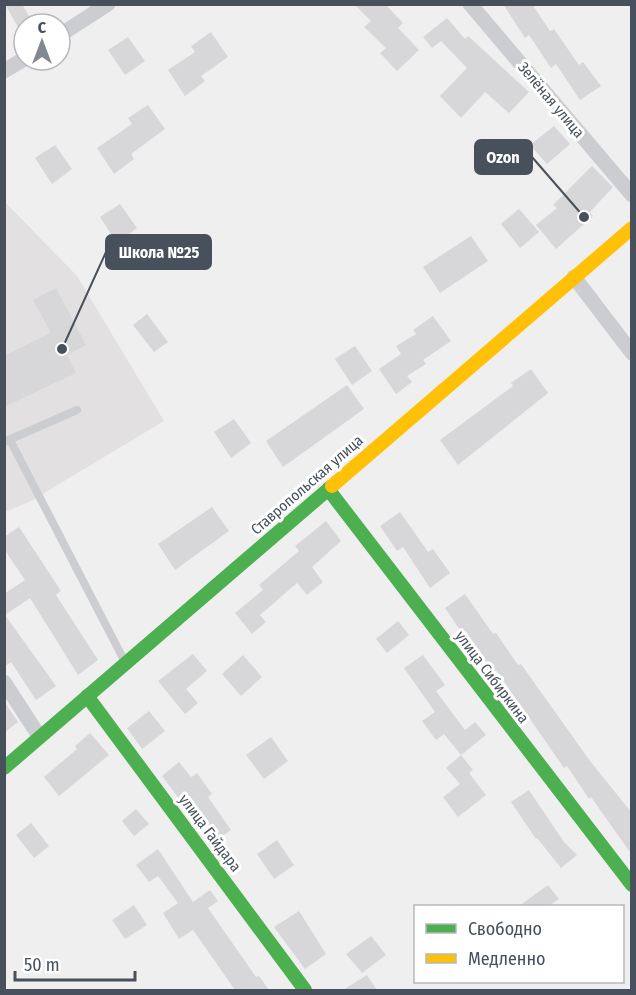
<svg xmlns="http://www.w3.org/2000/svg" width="636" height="995" font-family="'Fira Sans Condensed',sans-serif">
<rect width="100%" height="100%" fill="#f0efef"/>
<path fill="#e2e0e1" d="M4,201L77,276L164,421L31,501L5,512Z"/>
<path fill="#d7d7d9" d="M5,4H22L33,23L24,24V29L20,31Z
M354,4H385L403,23L398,28L419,50L397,71L380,53L386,48L364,27L371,21Z
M503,4H532L550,31L554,29L579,65L583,62L601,86L580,100L556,64L551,68L529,35L525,38Z
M447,18L465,39L468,36L529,92L509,113L485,92L461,118L440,96L467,68L441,41L432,48L423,37Z
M211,32L228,57L201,76L205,81L185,96L168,70L195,52L191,46Z
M128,37L145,61L125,75L108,50Z
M148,105L165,129L131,154L134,159L114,174L97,148L132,124L128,118Z
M554,126L570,144L547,164L530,145Z
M55,145L72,169L52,184L35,158Z
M592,166L613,187L590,212L593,216L556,249L536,225L557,208L553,205Z
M120,204L137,228L117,243L100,217Z
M519,209L539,232L520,248L501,224Z
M471,236L488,261L440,293L423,267Z
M56,288L86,345L67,355L76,373L4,407V356L51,333L33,300Z
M147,314L168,342L154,352L133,325Z
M433,316L451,341L423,360L426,364L407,376L412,382L396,394L379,369L401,354L396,346L416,334L413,330Z
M355,346L372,371L352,385L335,359Z
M531,369L548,393L458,465L440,440L513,386L511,383Z
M347,385L364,409L283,467L266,441Z
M234,419L251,443L231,458L214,432Z
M212,507L229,531L175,570L158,544Z
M400,512L428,552L433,549L450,573L430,588L403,547L397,551L380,526Z
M326,521L341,541L312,567L323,582L307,595L297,583L260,615L266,622L252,634L235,613L263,590L259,585L299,551L295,546Z
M19,527L61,591L56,595L98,660L78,675L30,598L5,615L56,686L36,700L11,662L4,667V594L25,580L4,549V537Z
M465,594L493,634L496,633L518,665L521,664L590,761L632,813V855L591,797L589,799L567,766L564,768L496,670L493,672L466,631L462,633L445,608Z
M398,621L409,635L387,653L376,639Z
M193,654L207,671L186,689L198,703L185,714L158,681Z
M243,655L262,677L241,696L222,674Z
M423,655L445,685L436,691L465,730L475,722L486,735L461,755L444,734L436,740L422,721L435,712L404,668Z
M4,701L18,722L4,733Z
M149,711L165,731L142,749L127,728Z
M90,733L109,755L59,796L44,777L77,749L75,746Z
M271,737L288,761L264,779L246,755Z
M461,755L473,770L469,773L486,795L458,817L443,797L460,784L446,768Z
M179,762L191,777L197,773L212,794L208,797L231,830L212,843L162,776Z
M529,790L564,842L577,855L561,868L537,838L536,839L511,802Z
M136,809L149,824L134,836L122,821Z
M31,823L49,846L34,858L16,835Z
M277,840L294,865L274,879L257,854Z
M158,849L193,902L210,890L218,901L208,908L256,977L259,976L269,990H235L193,930L179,939L163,913L178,903L158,876L149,882L136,865Z
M548,885L559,899L549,906H519Z
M134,905L147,925L125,939L112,920Z
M299,911L326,954L305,969L274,927Z
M371,936L386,955L362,973L346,954Z
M367,975L377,990H343Z"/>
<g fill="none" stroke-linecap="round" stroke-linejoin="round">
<path stroke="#cbcdd0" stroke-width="8" d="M10,440L125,662
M4,442L77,410"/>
<path stroke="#cbcdd0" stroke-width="15" d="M470,4L632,195
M60,35L108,4
M4,71L24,59
M574,277L632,353
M4,682L39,736"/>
<path stroke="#4caf50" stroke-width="14" d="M328,489L632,885
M87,696L305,990
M4,768L332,486"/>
<path stroke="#ffc107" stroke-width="14" d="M332,486L632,228"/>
</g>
<g text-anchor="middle" stroke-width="6" stroke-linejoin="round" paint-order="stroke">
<g font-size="15" fill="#47505b" stroke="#fff">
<text transform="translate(551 100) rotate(50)" y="5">Зелёная улица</text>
<text transform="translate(307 485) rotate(-41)" y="5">Ставропольская улица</text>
<text transform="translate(492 677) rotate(53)" y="5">улица Сибиркина</text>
<text transform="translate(210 833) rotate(53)" y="5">улица Гайдара</text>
</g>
</g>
<path fill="none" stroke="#47505b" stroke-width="2" d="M584 217L532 157M62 349L106 252"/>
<g fill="#47505b" stroke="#fff" stroke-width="2">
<circle cx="584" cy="217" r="6"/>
<circle cx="62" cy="349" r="6"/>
</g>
<g fill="#47505b" stroke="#47505b" stroke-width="2">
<rect x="475" y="140" width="57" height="34" rx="6"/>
<rect x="106" y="235" width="105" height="34" rx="6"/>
</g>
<g font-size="16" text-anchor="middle" font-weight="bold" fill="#fff">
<text x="503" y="163">Ozon</text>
<text x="159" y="258">Школа №25</text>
</g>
<rect width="636" height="995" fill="none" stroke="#47505b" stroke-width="12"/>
<rect x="414" y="905" width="210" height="78" fill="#ffffff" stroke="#b5b9bd" stroke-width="1.5"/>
<rect x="426" y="924" width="30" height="9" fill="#4caf50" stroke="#b5b9bd" stroke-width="1.5"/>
<text x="468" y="935" font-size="18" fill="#47505b">Свободно</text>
<rect x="426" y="954" width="30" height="9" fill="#ffc107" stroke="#b5b9bd" stroke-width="1.5"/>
<text x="468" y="965" font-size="18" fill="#47505b">Медленно</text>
<g transform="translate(42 42)"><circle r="28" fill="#ffffff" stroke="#b5b9bd" stroke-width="1.5"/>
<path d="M0-4.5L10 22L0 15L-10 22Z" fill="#82888f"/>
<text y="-9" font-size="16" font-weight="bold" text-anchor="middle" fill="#47505b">С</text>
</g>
<path d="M15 971v9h120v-9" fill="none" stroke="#47505b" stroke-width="3"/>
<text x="24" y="971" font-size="18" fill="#47505b" stroke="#ffffff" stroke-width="4.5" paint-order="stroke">50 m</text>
</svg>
